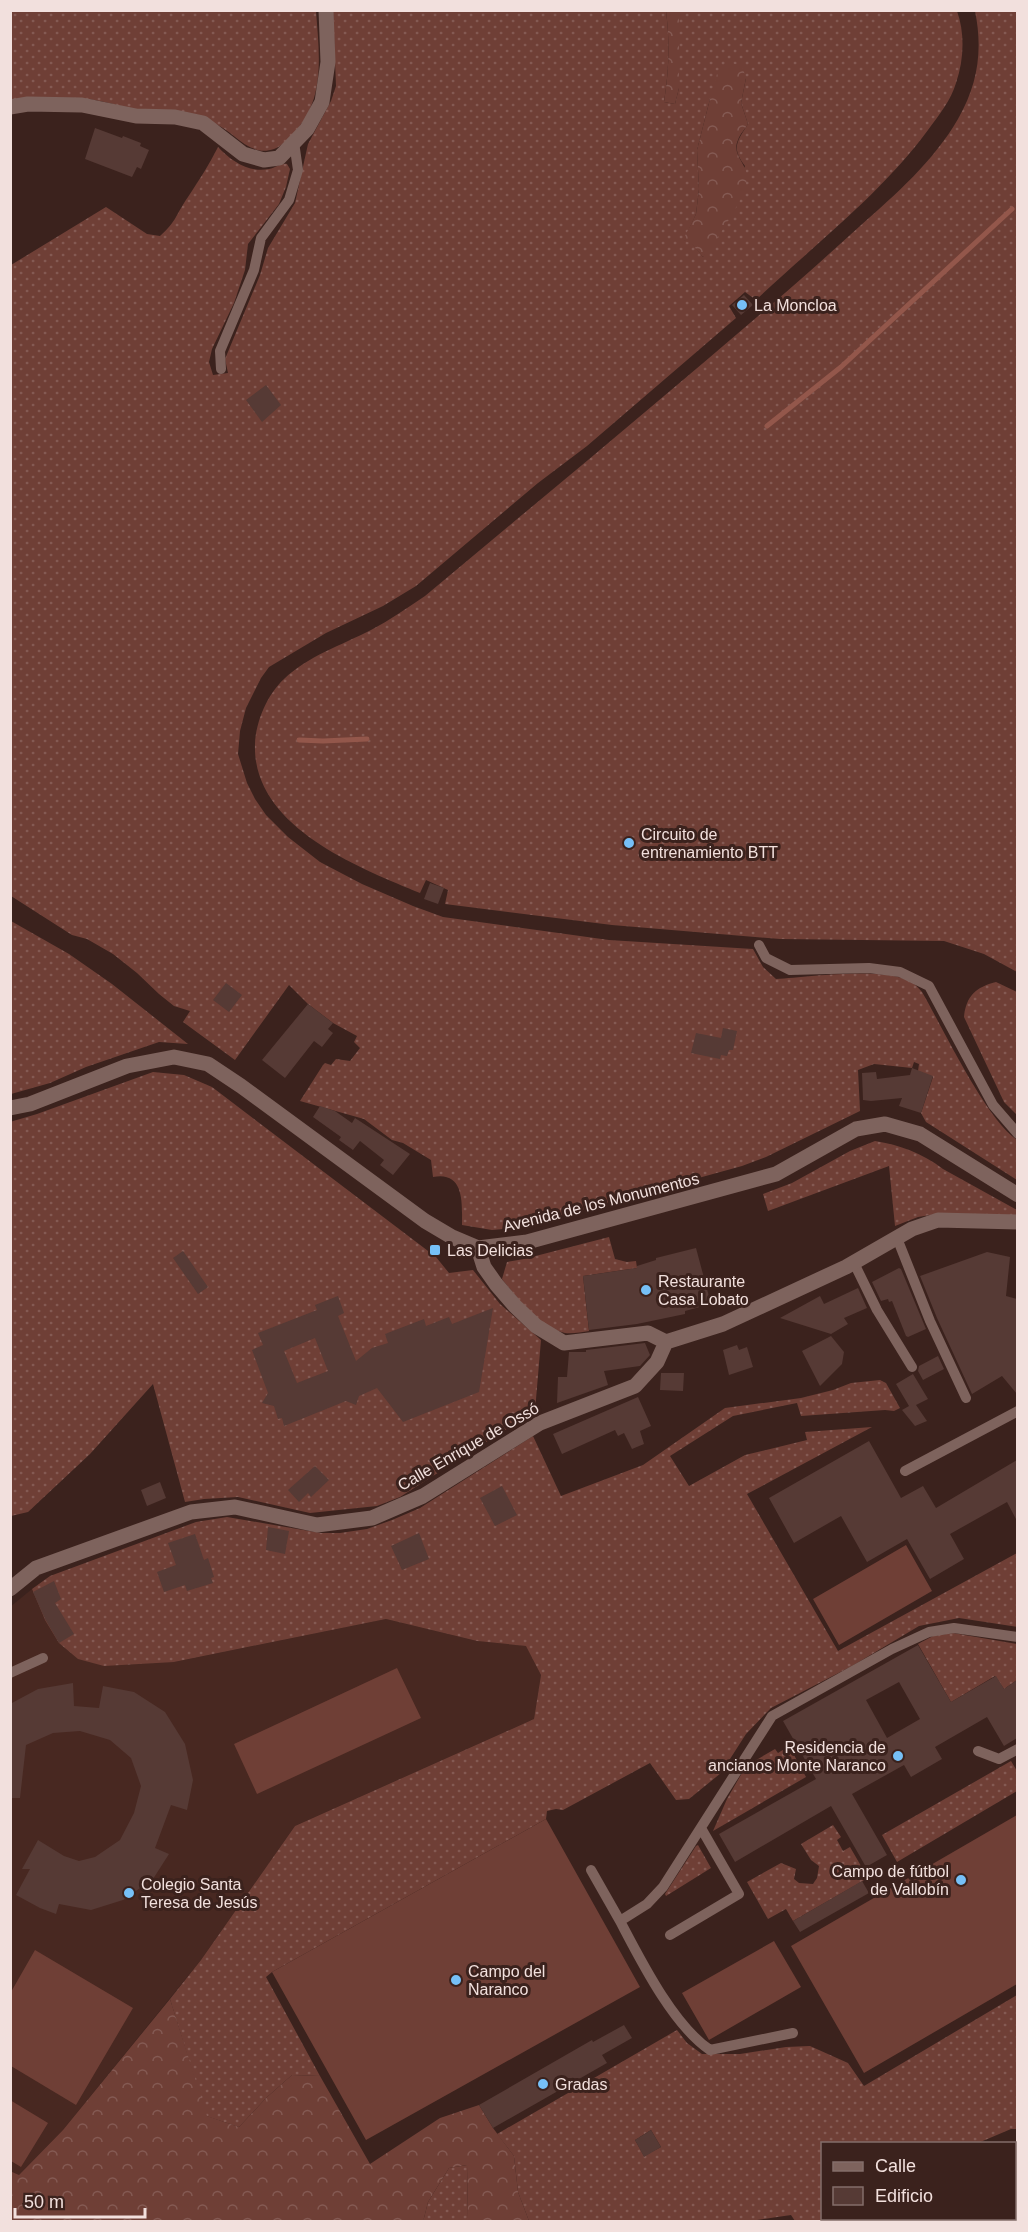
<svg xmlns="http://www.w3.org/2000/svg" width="1028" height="2232" font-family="Arial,sans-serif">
<defs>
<pattern id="grass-dots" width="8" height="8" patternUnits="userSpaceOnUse" patternTransform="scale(1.5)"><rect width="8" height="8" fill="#6f3f36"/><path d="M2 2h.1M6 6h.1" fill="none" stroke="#845a53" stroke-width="1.8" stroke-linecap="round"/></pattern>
<pattern id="forest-crowns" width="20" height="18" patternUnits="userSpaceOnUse" patternTransform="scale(1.5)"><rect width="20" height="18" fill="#6f3f36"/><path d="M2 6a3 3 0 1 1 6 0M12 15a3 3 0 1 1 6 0" fill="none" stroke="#845a53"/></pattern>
</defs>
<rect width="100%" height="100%" fill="#3b221d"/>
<path fill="#482821" d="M32,1589L45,1620L174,1662L386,1619L477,1641L527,1646L541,1675L534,1719L295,1826L201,1960L63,2130L19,2175L10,2171V1607Z"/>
<path fill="url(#grass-dots)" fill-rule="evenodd" d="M11,11H316C319,53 326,98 295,132C289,139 282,146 274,149C248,158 234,130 213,123C195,117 173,117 155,114C130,110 108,100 83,99C60,97 34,101 11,103Z
M333,11H666C670,42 669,71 664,102L675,104L679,88V11H957C965,33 964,60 956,83C951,100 939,115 928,130C882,193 813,246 756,300L745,292L729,306L736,318L587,446L538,483L416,586L383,606L326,633L269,667L261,678L246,708L240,731L238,754L247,783L255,799L266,815L288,837L320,862L362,884L413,906L443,917L609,940L753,949L763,967L776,979C810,977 883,966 912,982C916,985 919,989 922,992C943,1028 985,1118 1017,1140V1180L926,1122L921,1113L933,1077L918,1071L919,1064L914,1062L912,1068L874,1064L858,1070L860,1111L766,1157L742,1166L517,1228L492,1230L462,1225C462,1204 465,1171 433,1177L431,1160L403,1143L392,1140L364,1119L300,1101L323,1065L325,1063L331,1065L336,1059L350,1061L360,1048L354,1042L357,1036L333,1023L308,1004L289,985L235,1060L183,1022L190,1011L174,1006L159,994L137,973L113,954L87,939L72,935L11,896V265L106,207L147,234L160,236C177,221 176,214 188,197C199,180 209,165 218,147C231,161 249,173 269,169C276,168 280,163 287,164L290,169L286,187L279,204L248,244L245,270L234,303L212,349L209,362L213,375L228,373L225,359L260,275L268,248L295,203L308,144L331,101L336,86ZM746,78L741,103L748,124C737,141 731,148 745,166L703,257L691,242L684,240L696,214L699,189L697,150L710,99Z
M975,11H1017V972L984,954L944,941L780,939L612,925L445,904L448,890L426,880L420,893C357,867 252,826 255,744C256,721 267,695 284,679C308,656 342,645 371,630C390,620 407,608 425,596C541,499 657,403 772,304C802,279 831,252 860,226C896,194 933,162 958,119C978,84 983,50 975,11Z
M11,921L69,954L112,984L188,1044L159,1042L86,1067L50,1083L11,1094Z
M996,982L1017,992V1115L1004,1102L964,1017C966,996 976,987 996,982Z
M153,1072L184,1075L212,1087L436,1257L449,1273L473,1270L500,1304L541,1340L535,1411L400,1497L377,1506L310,1513L238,1497L204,1499L185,1502L153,1384L90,1454L28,1512L11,1516L10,1122L37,1114Z
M875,1141C900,1145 922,1153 943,1169L1017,1210V1216L943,1213L918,1217L895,1226L889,1166L768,1211L763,1194L792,1183L850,1151Z
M609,1237L615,1259L627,1262L636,1261L637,1268L583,1276L589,1331C582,1332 572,1334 565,1333C538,1327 518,1299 502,1279L507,1262L524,1259Z
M880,1380L886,1383L900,1408L894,1411L885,1410L801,1416L797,1403L733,1416L670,1456L689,1486L745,1455L807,1440L805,1432L872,1427L747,1494L838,1651L1017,1553L1018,1627L959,1618L919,1626L852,1666L771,1708L746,1734L721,1773L689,1799L676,1800L650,1763L563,1810L556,1809L547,1811L546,1819L272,1972L266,1977L320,2076L292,2075L266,2098L239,2127L206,2116L170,1999L201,1960L295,1826L534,1719L541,1675L526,1646L477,1641L386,1619L174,1662L104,1666L78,1659L59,1643L45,1620L32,1589L50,1576L196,1522L227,1517L321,1533H340L367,1529L392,1520L420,1508L533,1436L561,1496L643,1465L725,1408L801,1398L833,1390L851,1383Z
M953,1633L1017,1644V1680L1004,1689L995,1676L951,1702L918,1644L933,1636Z
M789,1746L806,1777L713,1831L727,1799L746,1766L775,1749L778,1753Z
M1011,1761L1017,1771V1791L897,1862L882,1835Z
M833,1825L841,1837L837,1840L843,1851L850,1847L868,1878L793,1921L786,1909L768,1919L747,1882L781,1863L796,1869L794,1879L799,1883L813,1884L817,1878L819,1866L811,1860L801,1844Z
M698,1845L711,1868L666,1896L665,1894L696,1846Z
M1017,1995V2129H1011L978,2143L822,2144V2218L840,2219L842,2221H795L791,2215L743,2222L529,2221L518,2192L514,2156L497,2134L677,2030L687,2043L702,2054H740L786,2047L810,2046L848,2063L864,2086ZM651,2130L661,2147L644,2156L635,2140Z
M467,2165L468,2219L471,2221L423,2222L428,2202L449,2168Z"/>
<path fill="url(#forest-crowns)" d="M666,11H679V88L675,104L664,102C669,71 670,42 666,11Z
M731,63L742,66L746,78L741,103L748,124C745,129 740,134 738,140C731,155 748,164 747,179C745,199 716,241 703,257L691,243L683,240L696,214L699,189L697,150L710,99L717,74Z
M170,1999L207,2116L239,2127L266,2098L292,2075L320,2076L370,2164L440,2118L479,2105L493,2128L514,2156L518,2192L529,2221L471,2222L468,2220L467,2165L449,2168L428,2202L423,2222L11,2221L10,2171L19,2175L63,2130Z"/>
<path fill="#6f3f36" d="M906,1545L932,1591L839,1645L813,1599Z
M397,1668L421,1718L257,1794L234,1744Z
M1017,1815V1984L864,2073L791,1946Z
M546,1819L640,1987L366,2140L272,1972Z
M774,1941L801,1987L709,2040L682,1993Z
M35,1950L133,2008L76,2105L11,2066V1992Z
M10,2100L48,2123L21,2167L11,2161Z"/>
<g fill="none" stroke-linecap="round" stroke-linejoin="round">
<path stroke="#93574b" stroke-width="5" d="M767,426L841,367L1012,209
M299,740L323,741L367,739"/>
</g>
<path fill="#563a35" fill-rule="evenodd" d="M95,128L122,138L123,136L141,143L140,146L149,150L141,169L137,167L132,177L85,159Z
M744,295L753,305L741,315L732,305Z
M266,385L281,405L262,422L246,400Z
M430,883L444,888L438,904L424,899Z
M226,983L242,995L229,1012L213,1000Z
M308,1004L333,1023L328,1029L333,1033L322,1047L314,1041L285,1078L262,1060Z
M723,1028L737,1031L733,1050H729L727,1056L721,1055L720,1059L691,1053L696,1033L721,1038Z
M912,1068L933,1076L921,1113L899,1106L902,1098L871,1101L863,1100L862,1073L876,1072L877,1079L910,1075Z
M320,1106L335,1111L352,1123L355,1118L410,1154L393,1175L380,1165L384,1160L360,1141L353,1150L339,1140L341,1137L313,1117Z
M696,1248L711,1304L685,1311V1314L637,1324L589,1330L583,1276L637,1268V1266L656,1260V1258Z
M183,1251L208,1287L198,1294L173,1258Z
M987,1252L1010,1257L1006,1296L1017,1299V1394L1002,1376L972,1394L937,1318L920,1276Z
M899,1268L901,1269L926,1329L908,1337L906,1336L892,1301L889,1302L888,1299L881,1301L872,1282Z
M858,1288L867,1308L844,1318L848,1324L831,1334L780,1318L820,1296L824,1304Z
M338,1296L344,1313L338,1316L356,1361L372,1348L388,1343L385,1334L424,1319L426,1326L449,1317L452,1324L493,1308L479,1392L403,1422L377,1388L359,1396L356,1405L346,1401L284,1426L282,1418L278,1419L274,1406L262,1403L268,1393L252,1350L263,1345L258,1333L317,1310L315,1305ZM315,1338L328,1371L297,1383L284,1351Z
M831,1336L844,1352L842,1364L820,1386L802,1351Z
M645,1343L650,1355L640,1366L604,1371L608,1385L557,1403L558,1377H567L569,1352H586V1350Z
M737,1345L739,1350L747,1347L753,1367L729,1375L723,1350Z
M938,1356L944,1369L923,1380L918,1371L919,1366Z
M661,1373H684L683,1391L660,1390Z
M913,1374L928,1399L916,1405L927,1421L915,1426L902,1410L909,1406L896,1384Z
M638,1397L651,1426L640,1431L644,1444L632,1449L624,1433L618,1436L615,1430L562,1454L553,1434Z
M869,1441L901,1498L923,1486L936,1508L1017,1460V1521L1007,1502L950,1534L964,1559L930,1579L907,1539L867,1562L841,1516L794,1543L769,1498Z
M315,1466L329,1480L311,1497L308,1493L299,1502L288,1490Z
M160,1482L166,1498L147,1506L141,1490Z
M502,1486L517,1515L495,1526L480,1498Z
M268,1527L289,1531L285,1554L266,1550Z
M419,1533L429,1559L402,1570L391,1546Z
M195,1534L204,1560L208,1558L214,1577L211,1578L213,1583L187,1591L185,1585L164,1592L157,1572L176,1565L168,1543Z
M54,1581L61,1599L55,1603L74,1634L59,1643L45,1619L33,1592Z
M918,1645L951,1702L996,1676L1004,1689L1017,1680V1738L1004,1746L987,1717L935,1747L942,1759L911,1777L904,1765L852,1794L887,1855L866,1867L831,1806L735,1862L719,1834L816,1779L783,1721ZM899,1682L920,1719L887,1738L866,1700Z
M73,1683L74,1706L99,1708L103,1686L134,1692L165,1712L185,1744L193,1780L187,1810L171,1805L155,1848L169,1854L153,1879L123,1900L91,1910L59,1904L56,1914L40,1908L16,1895L30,1869H22L38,1840L64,1856L79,1861L95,1857L120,1840L134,1813L141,1786L131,1758L110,1740L80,1731L53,1733L26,1745L20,1798H10V1704L38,1689Z
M862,1881L869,1893L800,1932L793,1921Z
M624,2025L632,2038L602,2055L607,2063L493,2128L479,2105L592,2040L593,2042Z
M651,2130L661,2147L644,2157L635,2140Z"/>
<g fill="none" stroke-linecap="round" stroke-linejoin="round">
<path stroke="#7e635d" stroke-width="10" d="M221,369L220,351L254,270L261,238L289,200L298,170L294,142
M759,945L766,958L790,970L869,968L900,972L929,986L993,1105L1018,1134
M897,1238L930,1321L966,1398
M854,1263L877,1310L912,1367
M905,1471L1018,1411
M10,1673L43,1658
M978,1751L999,1759L1018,1749
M591,1870L620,1921
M670,1935L739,1894L701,1828
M793,2033L710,2050C673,2025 641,1961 620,1921L647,1904L663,1887L772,1716L892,1649L929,1632L954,1628L1018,1637"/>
<path stroke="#7e635d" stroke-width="15" d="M10,107L28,104L82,105L136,116L175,117L203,123L243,154L264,160L279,158L307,129L322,102L328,62L326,10
M10,1108L30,1104L127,1066L174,1057L208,1064L241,1086L425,1221L452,1237L478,1248L527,1242L776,1174L856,1129L885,1124L920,1134L1018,1195
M478,1248L484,1267L496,1284L515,1306L536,1326L564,1343L648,1333L666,1342
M10,1589L36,1568L191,1512L235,1507L317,1525L372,1518L423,1496L540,1423L635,1386L657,1362L666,1342L723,1324L846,1267L912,1229L938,1220L1018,1222"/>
</g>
<g fill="#76c0f7" stroke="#3b221d" stroke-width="2">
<circle cx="742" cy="305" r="6"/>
<circle cx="629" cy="843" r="6"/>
<rect x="429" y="1244" width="12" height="12" rx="3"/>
<circle cx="646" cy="1290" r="6"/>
<circle cx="898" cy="1756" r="6"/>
<circle cx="961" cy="1880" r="6"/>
<circle cx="129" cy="1893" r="6"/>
<circle cx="456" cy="1980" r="6"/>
<circle cx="543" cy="2084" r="6"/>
</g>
<g text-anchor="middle" stroke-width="6" stroke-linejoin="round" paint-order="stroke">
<g font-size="16" fill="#f2e0dd" stroke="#3b221d" text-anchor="start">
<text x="754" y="311">La Moncloa</text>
<text x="641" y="840">Circuito de<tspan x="641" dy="18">entrenamiento BTT</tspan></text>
<text x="447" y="1256">Las Delicias</text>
<text x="658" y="1287">Restaurante<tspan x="658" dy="18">Casa Lobato</tspan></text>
<text x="886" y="1753" text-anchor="end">Residencia de<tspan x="886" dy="18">ancianos Monte Naranco</tspan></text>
<text x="949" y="1877" text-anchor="end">Campo de fútbol<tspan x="949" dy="18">de Vallobín</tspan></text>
<text x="141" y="1890">Colegio Santa<tspan x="141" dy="18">Teresa de Jesús</tspan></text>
<text x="468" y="1977">Campo del<tspan x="468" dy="18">Naranco</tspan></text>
<text x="555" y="2090">Gradas</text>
</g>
<g font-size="16" fill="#f2e0dd" stroke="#3b221d">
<text transform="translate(601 1202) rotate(-14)" y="6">Avenida de los Monumentos</text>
<text transform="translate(468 1446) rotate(-30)" y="6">Calle Enrique de Ossó</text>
</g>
</g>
<rect width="1028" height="2232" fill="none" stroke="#f2e0dd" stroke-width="24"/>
<rect x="821" y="2142" width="195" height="78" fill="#3b221d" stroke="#846e6a" stroke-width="1.5"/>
<rect x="833" y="2162" width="30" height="9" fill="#7e635d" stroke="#846e6a" stroke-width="1.5"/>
<text x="875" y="2172" font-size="18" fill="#f2e0dd">Calle</text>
<rect x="833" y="2187" width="30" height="18" fill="#563a35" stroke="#846e6a" stroke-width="1.5"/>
<text x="875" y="2202" font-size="18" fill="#f2e0dd">Edificio</text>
<path d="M15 2208v9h130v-9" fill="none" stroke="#f2e0dd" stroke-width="3"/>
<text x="24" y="2208" font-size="18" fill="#f2e0dd" stroke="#3b221d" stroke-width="4.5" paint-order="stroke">50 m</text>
</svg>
